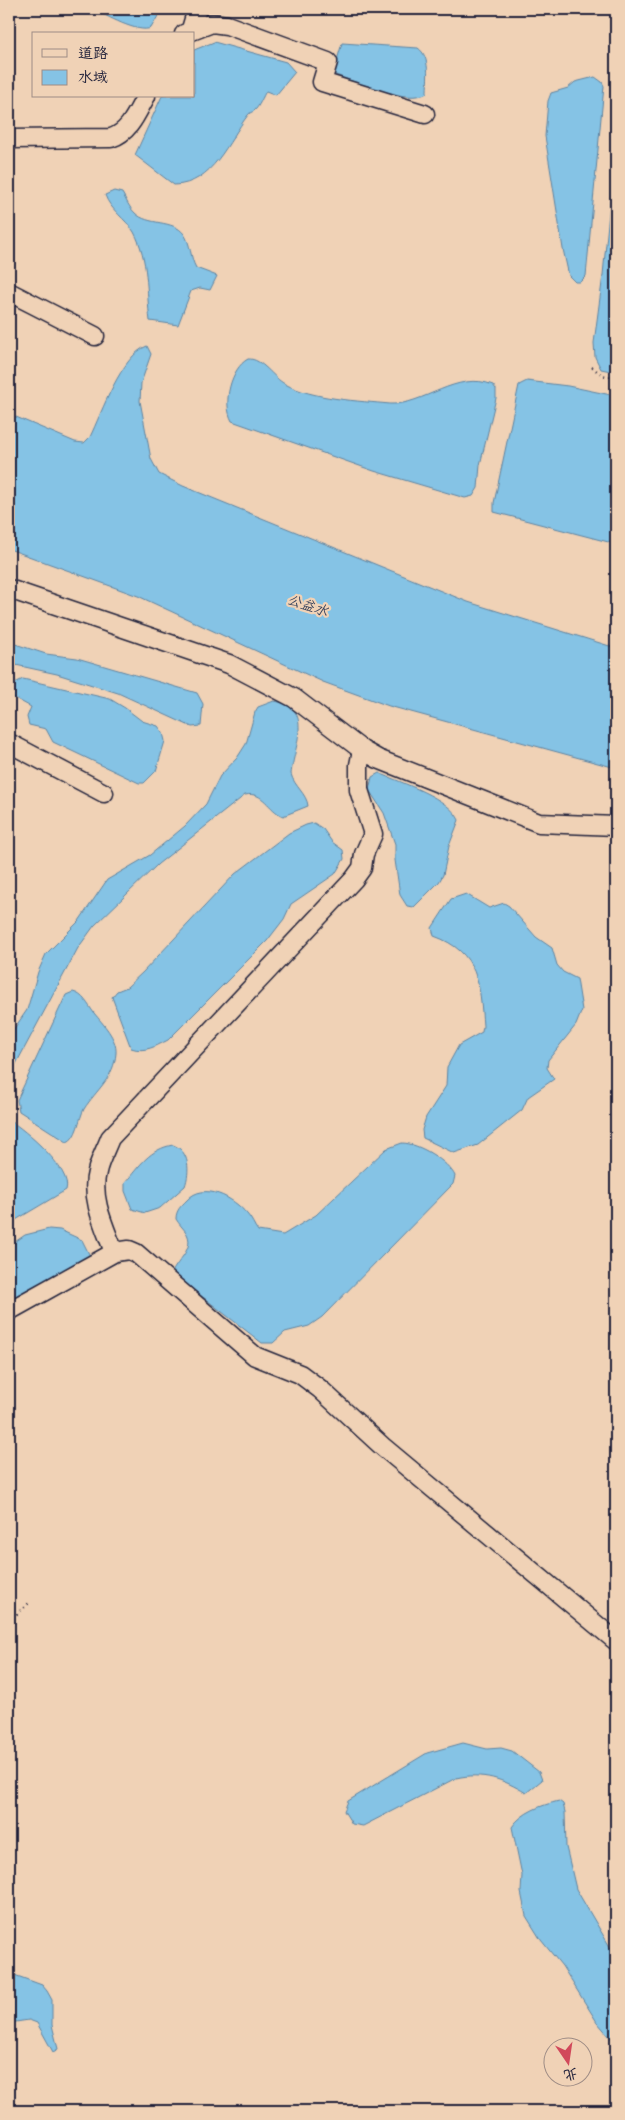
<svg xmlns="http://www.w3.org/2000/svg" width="625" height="2120" font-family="Pangolin,'LXGW WenKai TC',sans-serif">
<rect width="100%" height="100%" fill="#f0d2b6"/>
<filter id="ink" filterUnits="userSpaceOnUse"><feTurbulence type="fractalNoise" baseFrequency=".02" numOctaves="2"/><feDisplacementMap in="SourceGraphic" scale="10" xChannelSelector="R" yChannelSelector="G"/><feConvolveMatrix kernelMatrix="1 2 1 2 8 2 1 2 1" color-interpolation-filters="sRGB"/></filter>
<g filter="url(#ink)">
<path fill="#85c3e5" stroke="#5d83a1" d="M93,9H162L151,28C138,34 105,15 93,9Z
M214,42L286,62L295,72L276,95L266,91C263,96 259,107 254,111C252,112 249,113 248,115C228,141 213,184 174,185L135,155L162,96H194V50Z
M342,43L418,48C431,57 427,79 427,93C408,105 353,81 333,74Z
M595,77L602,82L604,86L586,276L580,282H575L569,276L563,249L545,136L548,101L551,93L568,88L575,82Z
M616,140V372L601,369L595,357L594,343L603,275Z
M114,191L122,193C126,199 129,208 135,213C148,226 173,219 184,234C191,244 190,257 196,268L217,276L210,290L200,288L191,291L178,325L150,321C146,291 149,260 134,232C126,219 110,210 105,195Z
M147,346L151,354L141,383L140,401L151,459L159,474L183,486L468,602L616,648V768L389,706L323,682L138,596L9,549V414L75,442L84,443L90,437C102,412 121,356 147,346Z
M248,359C262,358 273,378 285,384C312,399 359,401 390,404C423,406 457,370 493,385L496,389V398L480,465L478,488L473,496L465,498L374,471L232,421C222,403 231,368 248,359Z
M527,381L568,386L616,396V544L494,512V503L519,385Z
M9,642L46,654L77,658L197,693L203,704L201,726L192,727L118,693L57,674L11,664Z
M23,679L110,699L125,708L142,721L158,726L163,733L165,741L156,771L144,783H139L53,742L46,729L29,725L27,717L31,707L11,696L13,684Z
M274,701C315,707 294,746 291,774C294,786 307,794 308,806L283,816C268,810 264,791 245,795L158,864L94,926L78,948L9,1077V1036L27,1010L38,972L46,954L79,921L107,880L150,855L185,826L206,804L220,776L237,758L246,744L255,712L258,707Z
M379,773C402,783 449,798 459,820L449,846L443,875L439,882L414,907L407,906L400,895L395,860V844L384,813L369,790L372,777Z
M314,823L323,829L332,842L343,850L344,859L335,874L291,904L284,919L267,941L168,1040C156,1046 145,1053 131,1048L112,997L117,991L127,987L143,972L235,874L289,833L306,825Z
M466,894L489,908L504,903L509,906L536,937L552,948L557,965L563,972L577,979L582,1010L576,1025L548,1060L547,1068L554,1079L528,1097L522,1110L478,1145L454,1153L423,1138L422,1130L426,1117L446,1086L447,1067L459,1045L482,1032L483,1026C480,985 479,952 434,936L432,928L451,899Z
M73,992C83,994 88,1005 94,1013C103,1024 117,1038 116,1053C114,1078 97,1089 84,1109C79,1118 77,1139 67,1142L19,1111L17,1100L66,995Z
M9,1120C25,1130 73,1170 66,1190L9,1224Z
M402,1143C418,1143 448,1161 455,1176L453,1184L322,1317L309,1326L285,1332L273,1343H262L172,1273C177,1260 196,1248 186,1232C183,1228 179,1224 176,1219C176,1210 181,1206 187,1200C204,1181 234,1198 247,1214C252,1219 254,1226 258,1231L283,1235L316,1215L386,1149Z
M173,1145C190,1151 190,1172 185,1186L160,1208L145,1213L132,1209L125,1191V1183C140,1165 150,1149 173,1145Z
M49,1229L60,1230L82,1240L90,1256L9,1301V1246L25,1235Z
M463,1743L487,1749L501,1748L512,1751L539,1772L542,1780L526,1793C503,1779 483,1772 456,1778L363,1826L352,1824L344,1811L348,1801L427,1753Z
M559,1801L563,1804L565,1812L566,1847L576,1889L616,1957V2044L597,2022L562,1966L541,1940L526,1916L521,1892L522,1875L512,1827C522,1812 542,1805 559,1801Z
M9,1973L42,1985L47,1991L52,2000V2025L58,2049L53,2052L37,2023L29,2020L9,2023Z"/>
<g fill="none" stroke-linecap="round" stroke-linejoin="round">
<g stroke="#22223b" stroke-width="21">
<path id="minor" d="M191,29L197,9
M184,34L212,23L227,25L328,62L322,82L425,114
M9,139L111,138C130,132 137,112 146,96
M9,292L95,336
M9,589L229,664L294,698L362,750L378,759L539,823L616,826
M9,743L104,793
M114,1252C105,1228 90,1198 97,1172C99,1161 106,1149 110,1138L354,879L362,868L364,854L373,834L359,790V765L362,750
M9,1311L115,1252L129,1250L136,1253L255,1356L300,1374L320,1389L382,1446L616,1641"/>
</g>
<path stroke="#22223b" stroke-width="2.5" stroke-dasharray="1 4" stroke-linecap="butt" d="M592,367L602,375L616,378
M9,1621L29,1603"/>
<use href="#minor" stroke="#f0d2b6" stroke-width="18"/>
</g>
</g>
<g text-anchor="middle" stroke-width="4.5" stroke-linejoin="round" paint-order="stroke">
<g font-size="14" font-style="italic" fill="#36425d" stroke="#f0d2b6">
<text transform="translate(308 605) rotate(18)" y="5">公益水</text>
</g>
</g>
<rect width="625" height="2120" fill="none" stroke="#f0d2b6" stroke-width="30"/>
<rect x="15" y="15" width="595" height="2090" fill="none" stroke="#22223b" stroke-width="2" filter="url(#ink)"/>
<rect x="32" y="32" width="162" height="65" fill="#f0d2b6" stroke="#9e8c85"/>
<rect x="42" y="49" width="25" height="8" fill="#f0d2b6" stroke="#9e8c85"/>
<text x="78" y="58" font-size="15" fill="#22223b">道路</text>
<rect x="42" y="70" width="25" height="15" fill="#85c3e5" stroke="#9e8c85"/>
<text x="78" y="82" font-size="15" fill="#22223b">水域</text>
<g transform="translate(568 2062) rotate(167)"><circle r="24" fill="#f0d2b6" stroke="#9e8c85"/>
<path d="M0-4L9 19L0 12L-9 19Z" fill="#d1495b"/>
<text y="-8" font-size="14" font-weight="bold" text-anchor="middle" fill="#22223b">北</text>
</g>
</svg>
